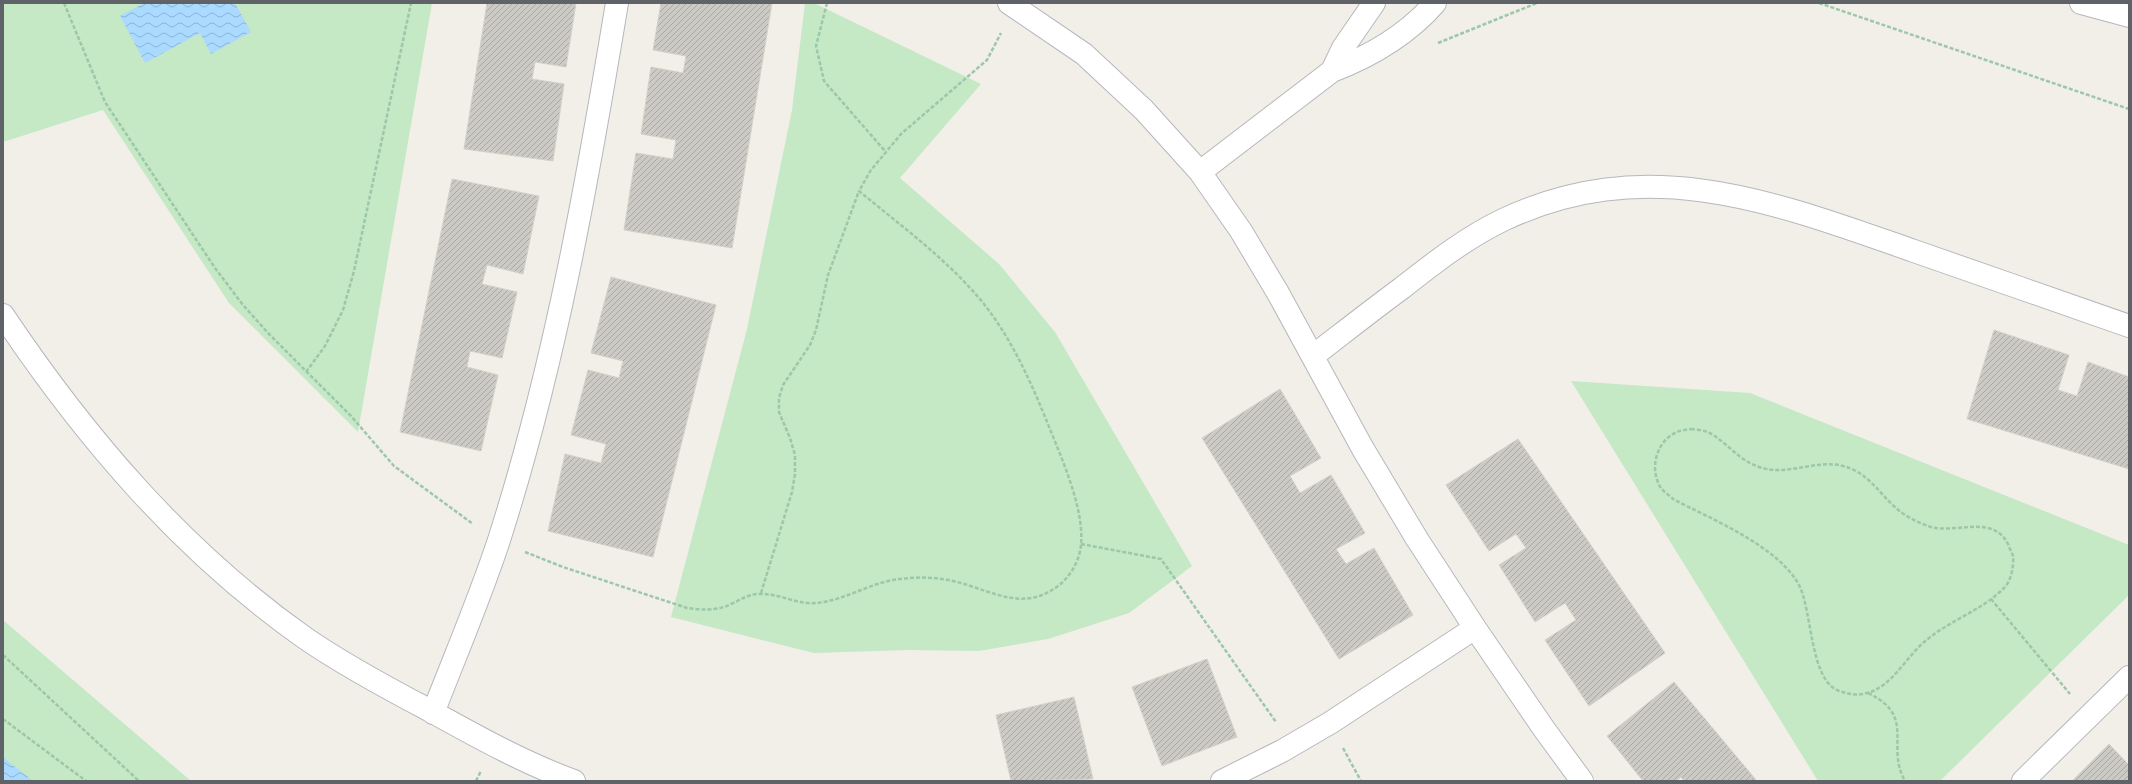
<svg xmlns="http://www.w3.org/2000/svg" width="2132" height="784" font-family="Arial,sans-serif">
<defs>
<pattern id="water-waves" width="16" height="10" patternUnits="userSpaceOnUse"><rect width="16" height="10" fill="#aadaff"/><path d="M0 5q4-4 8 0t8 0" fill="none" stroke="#8eb4d2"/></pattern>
<pattern id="building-hatch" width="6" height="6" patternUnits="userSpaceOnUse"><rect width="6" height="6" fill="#cccac5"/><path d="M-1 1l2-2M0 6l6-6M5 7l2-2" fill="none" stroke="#a9a8a4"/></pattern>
</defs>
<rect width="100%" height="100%" fill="#f1efe8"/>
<path fill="#c5e8c5" d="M3,3H432L358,432L229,303L103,110L3,142Z
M805,3H814L981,84L900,178L999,264L1055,332L1192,566L1129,613L1048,639L979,651L908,650L814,653L671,617L747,329L792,110Z
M1571,381L1750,393L2129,545V595L1940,781H1818Z
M3,620L191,781H3Z"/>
<path fill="url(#water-waves)" d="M144,3H235L251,32L211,54L200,33L145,63L120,16Z
M3,757L33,781H3Z"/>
<path fill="url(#building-hatch)" stroke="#d6d1c6" d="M487,3H576L566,67L535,62L532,79L564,84L553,161L464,149Z
M661,3H772L732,248L624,230L636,153L673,159L676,140L641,134L651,67L683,73L686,56L653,50Z
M452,179L539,196L523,274L487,265L482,284L517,292L502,358L470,351L467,367L498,375L481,451L400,432Z
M611,277L716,305L653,557L548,531L565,454L601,463L606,444L571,435L588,370L619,378L623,361L591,353Z
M1994,330L2069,355L2058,390L2077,396L2088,362L2129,377V469L1967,419Z
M1280,389L1321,458L1290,476L1300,493L1331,475L1365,533L1336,549L1346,564L1374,548L1413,615L1339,659L1202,438Z
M1518,439L1665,653L1589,706L1545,640L1576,620L1565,603L1535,622L1499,565L1526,548L1516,534L1489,551L1446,485Z
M1207,659L1237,737L1162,766L1132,687Z
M1674,682L1757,781H1684L1681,777L1676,781H1643L1607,736Z
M1074,697L1093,779L1011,781L996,715Z
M2109,744L2129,765V781H2072Z"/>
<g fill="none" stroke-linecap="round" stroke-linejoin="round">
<g stroke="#b5b8bc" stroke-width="24">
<path id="street" d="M1009,3L1084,54L1144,110L1200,172L1241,231L1278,293L1363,449L1417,539L1475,628L1544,729L1582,781
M2081,3L2129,16
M1332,71L1343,48L1374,3
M1200,172L1332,71C1371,56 1407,35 1435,3
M3,315C86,439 183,552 305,638C344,665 387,688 429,710C476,736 524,763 574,781
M1313,356C1343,333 1372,310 1402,288C1435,262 1467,237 1505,219C1649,152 1776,203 1914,251C1986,276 2057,301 2129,326
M433,713C455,656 480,598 499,540C555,365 587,184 617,3
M1222,781L1282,751L1330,723L1475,628
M2023,781L2129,677"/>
</g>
<path stroke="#9cc7a9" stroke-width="2.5" stroke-dasharray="4 2" stroke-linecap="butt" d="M64,3L105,102L215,268L243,305L269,334L351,416L394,466L473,524
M827,3L816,46L824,81L885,151
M1819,3L2129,109
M1438,43L1537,3
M306,372L325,346L343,310L354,271L411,3
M1691,429C1696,430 1703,430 1708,432C1727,442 1738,460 1759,467C1791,478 1822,454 1854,470C1872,479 1881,495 1896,508C1906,517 1919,523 1931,527C1956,534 1993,514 2008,544C2009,548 2012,552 2013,556C2014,567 2011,582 2003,589C1981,611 1946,622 1923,643C1905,659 1891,687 1867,693C1857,696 1847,694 1837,690C1810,678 1812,610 1799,585C1778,546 1711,519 1673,499C1669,495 1664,492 1661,488C1649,470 1656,442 1675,433C1680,430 1686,430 1691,429Z
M1081,544L1161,559L1276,722
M525,552L563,567L687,608C701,610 716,611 729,605C740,600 750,593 762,594C781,594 798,605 817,603C846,600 871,582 900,579C916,577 932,577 948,580C983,586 1017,612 1052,590C1068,581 1080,562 1081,544C1084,514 1067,471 1056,444C1035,392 1015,341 979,298C944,257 900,225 859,191L871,170L901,134L987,60L1001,33
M761,593L792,492L795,474V455L790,438L779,412V398L783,385L810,345L816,330L828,275L859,191
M1991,599L2070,694
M3,655L139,781
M1868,693C1917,716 1885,746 1905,781
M3,719L86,781
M1343,748L1361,781
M476,781L481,771"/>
<use href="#street" stroke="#fff" stroke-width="22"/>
</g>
<rect width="2132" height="784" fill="none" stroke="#5f6368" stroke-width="8"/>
</svg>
